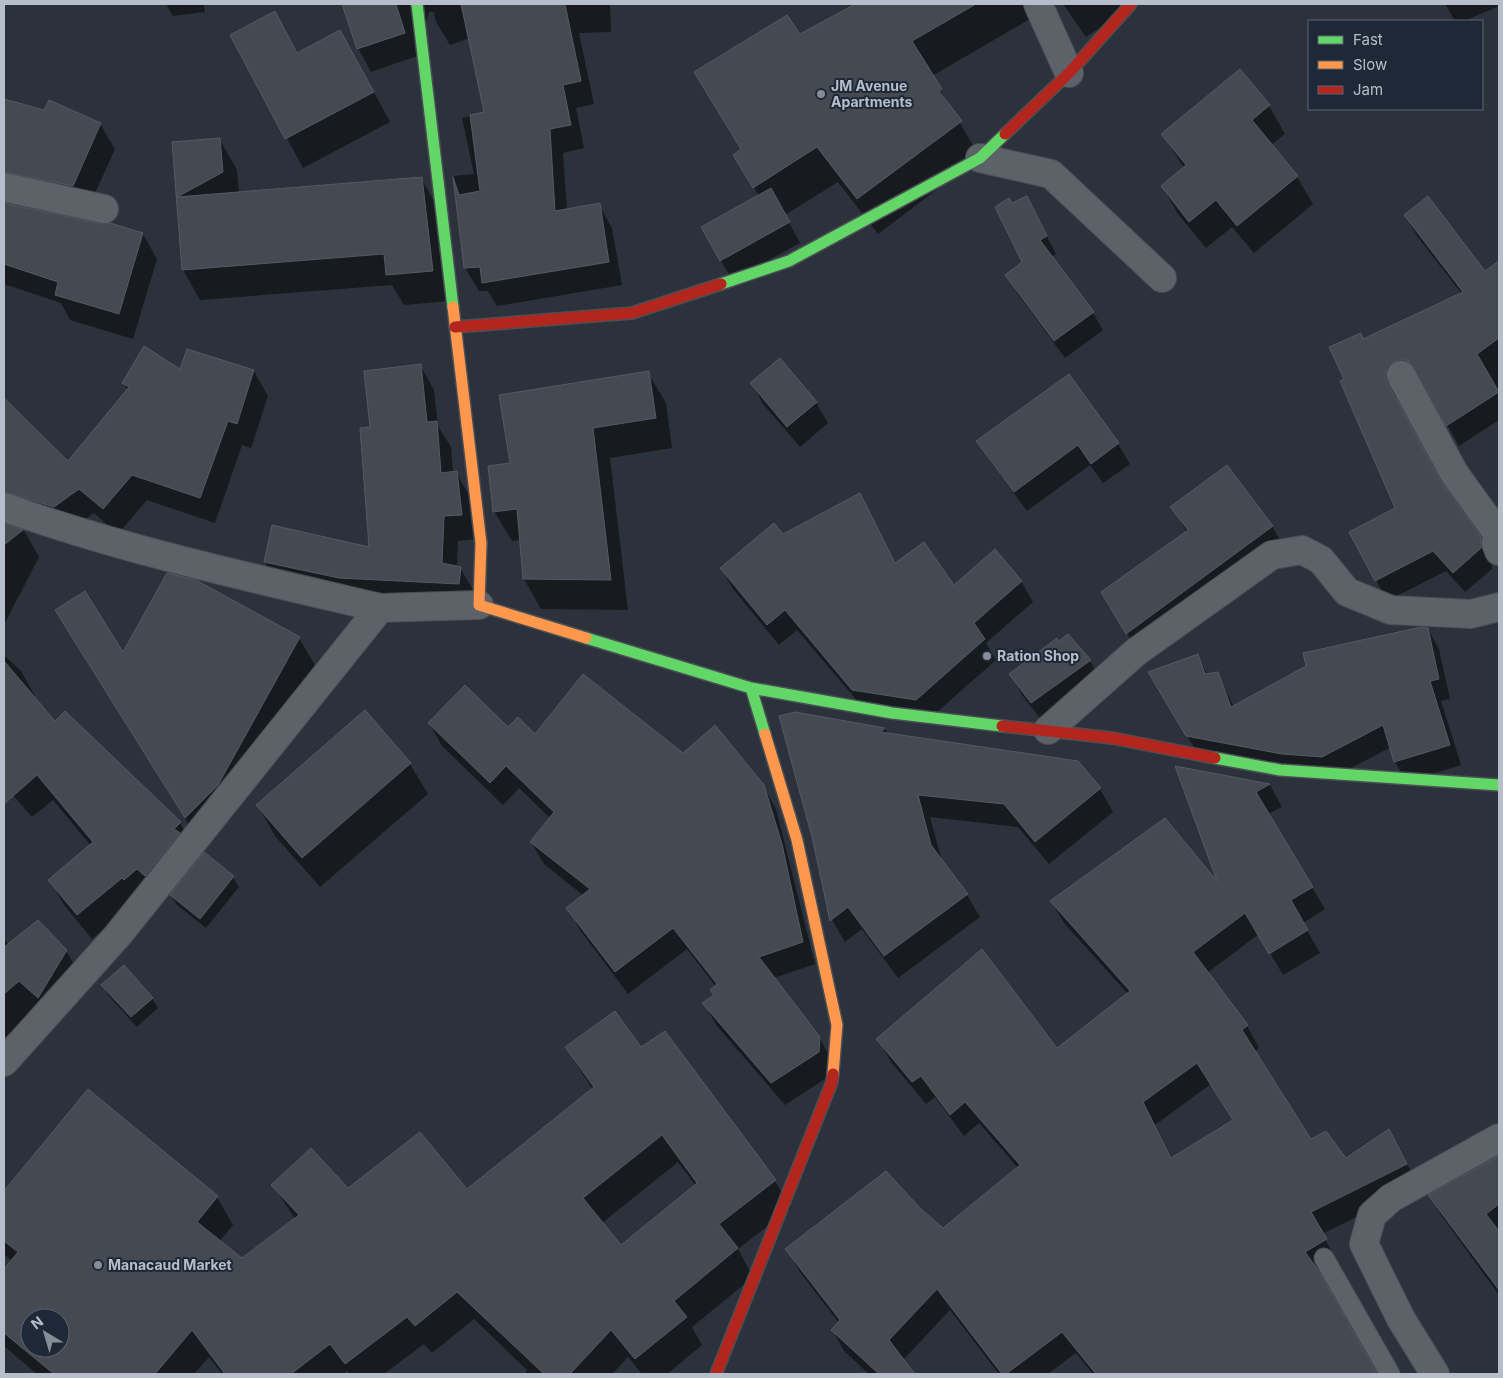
<svg xmlns="http://www.w3.org/2000/svg" width="1503" height="1378" font-family="Inter,sans-serif">
<rect width="100%" height="100%" fill="#2c323b"/>
<path fill="#0007" fill-rule="evenodd" d="M166,4H204L205,12L173,16Z
M343,4H610L611,32L579,33L594,104L576,108L584,148L563,153L567,210L599,205L612,228L622,285L497,306L488,291H479L465,268L454,176L474,174L462,118L485,113L470,38L450,45L436,22L434,12H429L417,56L371,72L358,48Z
M853,4H1030L1037,15L932,76L980,157L878,234L838,182L785,215L800,243L732,280L702,227L759,196L735,155L742,150L799,36Z
M1063,4H1135L1086,37Z
M1445,4H1499V6L1464,21H1455Z
M275,12L298,54L357,61L390,122L303,168L232,36Z
M1239,70L1269,106L1285,134L1271,145L1297,177L1313,204L1254,253L1232,227L1206,248L1178,214L1162,186L1184,168L1163,135Z
M4,100L100,124L115,149L87,211L15,197L5,205L143,234L157,259L133,339L70,320L61,303L4,284Z
M220,140L237,170L239,193L421,178L438,208L450,301L404,305L392,285L200,300L183,270L174,144Z
M1012,204L1036,215L1056,254L1051,257L1093,313L1103,330L1065,358L1017,293L1007,276L1024,263Z
M1405,216L1485,273L1490,270L1499,284V420L1459,446L1423,382L1414,380L1399,388L1397,397L1398,404L1442,486L1480,538L1492,559V569L1465,592L1446,571L1387,601L1376,580L1396,509L1345,380L1364,340L1462,294L1417,236Z
M780,360L816,403L828,423L800,447L763,404L752,383Z
M420,365L434,390L438,426L451,447L453,472H456L470,497L475,539L458,541L457,567L460,568L475,593L473,609L279,587L265,562L371,548L372,428Z
M181,371H254L268,396L251,448L242,445L215,523L147,500L118,534L94,513L68,532L8,521L5,524L25,532L39,557L4,625V414L11,407L68,463L128,391L123,383Z
M648,373L666,403L672,448L610,458L628,610L541,609L524,579L521,540L512,541L494,511L511,464Z
M1069,376L1118,444L1130,464L1103,483L1090,465L1027,511L990,461L978,441Z
M1172,507L1272,526L1283,545L1138,652L1103,592L1187,532Z
M871,515L896,564L954,587L1021,581L1033,602L986,643L996,660L928,720L865,710L797,630L779,645L733,589L721,568L782,535Z
M56,610L123,655L299,638L316,667L234,815L202,846Z
M1428,629L1439,649L1450,699L1441,701L1461,765L1407,782L1395,762L1391,747L1334,777L1199,756L1150,673L1197,656L1208,675L1217,673L1234,707Z
M4,655L21,671L35,696L33,698L55,722L180,823L194,848L137,902L92,939L64,905L50,880L91,846L53,800L32,817L5,786L4,787Z
M1090,661L1101,681L1043,722L1022,695L1011,674Z
M365,712L410,764L428,794L320,887L275,836L258,806Z
M796,713L885,729L888,734L1078,762L1100,789L1113,812L1049,864L1018,827L930,817L942,861L967,895L980,917L898,978L862,929L845,942L832,920L813,836Z
M429,723L508,728L536,735L683,755L763,786L776,809L815,964L774,978L819,1037L832,1060L831,1075L785,1105L717,1026L704,1004L715,996L716,987L687,949L628,994L580,930L568,908L584,896L544,864L531,842L550,818L519,788L503,805L442,746Z
M1177,768L1270,785L1282,807L1268,814L1325,909L1303,923L1320,953L1283,975L1259,934L1207,973L1247,1026L1259,1048L1254,1052L1310,1141L1345,1160L1389,1131L1419,1186L1322,1234L1338,1262L1319,1274L1377,1374H1093L1076,1353L1048,1374H999L950,1310L903,1360L914,1374H869L845,1352L832,1330L839,1323L800,1272L787,1250L921,1211L943,1230L1018,1168L979,1123L964,1136L935,1097L926,1104L891,1062L878,1039L1057,1050L1128,994L1064,923L1051,901L1220,886ZM1211,1084L1234,1121L1172,1158L1155,1125Z
M204,854L233,877L239,887L206,928L177,905L171,895Z
M4,939L9,945L66,951L84,981L55,1027L37,1010L4,1038Z
M103,985L152,998L158,1008L137,1027L108,995Z
M664,1032L775,1181L791,1208L738,1249L753,1277L692,1327L702,1345L667,1374H642L628,1357L612,1374H525L527,1370L474,1319L432,1353L424,1344L384,1374H349L347,1371L343,1374H222L209,1357L194,1374H37L4,1346V1271L12,1261L4,1254V1193L88,1091L217,1197L233,1225L219,1242L242,1260L295,1219L273,1185L348,1190L467,1191L593,1090L566,1048L641,1049ZM678,1162L696,1186L621,1247L602,1223ZM30,1318H60V1348H30Z
M1497,1158L1499,1161V1295L1441,1215L1430,1196Z"/>
<path fill="#454a52" stroke="#545a63" fill-rule="evenodd" d="M342,4H396L405,33L357,49Z
M461,4H565L581,81L563,85L571,125L550,129L555,211L600,203L609,262L482,283L480,267L464,268L453,177L459,195L480,191L470,115L484,112Z
M855,4H976L912,41L942,89L939,91L962,121L857,199L817,147L753,188L733,155L741,149L694,72L787,15L800,34Z
M275,11L297,53L340,30L374,92L285,139L230,35Z
M1240,69L1270,105L1252,120L1298,176L1237,226L1216,200L1189,222L1161,186L1186,165L1161,134Z
M4,99L44,110L49,100L101,123L73,186L4,172Z
M220,138L223,172L177,197L422,177L433,271L386,275L384,254L182,270L172,142Z
M771,188L790,222L720,261L701,227Z
M1027,196L1047,236L1040,240L1094,312L1054,341L1005,275L1022,262L995,207L1009,198L1012,203Z
M1428,196L1485,271L1499,261V338L1477,354L1499,392L1446,426L1410,362L1402,359L1393,362L1387,367L1385,375L1387,382L1440,480L1481,537V548L1453,573L1433,551L1375,581L1349,532L1395,508L1340,381L1344,379L1329,347L1361,333L1363,339L1463,292L1404,215Z
M4,203L101,224L110,223L143,233L119,314L55,295L58,282L4,264Z
M144,346L180,369L187,349L254,370L237,424L228,421L200,498L132,475L103,509L79,489L54,507L4,492V398L68,461L129,387L122,383Z
M780,358L817,402L787,427L750,383Z
M421,364L427,422L437,421L441,473L457,471L462,515L444,516L442,563L461,567L459,584L339,578L264,562L272,525L369,547L360,428L370,427L364,371Z
M649,371L656,418L593,428L611,580L523,579L517,509L493,512L488,466L510,463L499,395Z
M1069,374L1119,443L1091,464L1078,445L1014,492L976,441Z
M1227,465L1273,526L1126,634L1101,592L1188,530L1170,507Z
M860,493L895,563L924,542L954,585L995,549L1022,581L974,623L985,639L916,700L852,690L785,610L767,625L720,568L774,523L783,534Z
M4,523L23,530L4,545Z
M167,573L196,580L300,637L218,785L185,818L55,610L85,591L123,652Z
M1421,627L1428,628L1439,679L1430,681L1450,745L1394,762L1383,725L1322,757L1282,754L1186,736L1148,672L1198,654L1205,674L1218,672L1231,707L1306,666L1303,653Z
M1068,634L1091,660L1031,703L1009,674L1057,638L1059,641Z
M4,661L55,721L65,711L181,822L174,829L180,833L145,876L137,869L124,880L122,878L77,915L48,880L93,842L37,775L4,804Z
M583,674L683,753L715,725L764,785L782,844L803,942L759,957L820,1037L819,1052L771,1083L702,1003L714,995L710,990L717,984L673,928L615,972L566,908L590,889L530,842L554,812L506,766L490,783L428,723L465,685L508,727L518,717L535,734Z
M365,710L411,763L302,858L256,805Z
M795,712L885,728L881,732L1078,761L1101,788L1035,842L1004,804L918,795L931,845L968,894L884,956L848,907L830,921L812,837L779,716Z
M1175,766L1270,784L1256,792L1313,887L1291,900L1308,930L1269,954L1245,913L1193,952L1248,1025L1242,1030L1311,1139L1326,1131L1346,1158L1389,1129L1407,1164L1311,1212L1327,1239L1305,1252L1319,1271L1377,1374H1096L1062,1332L1006,1374H1002L937,1289L889,1340L915,1374H879L831,1330L840,1320L785,1249L886,1171L922,1210L943,1228L1020,1165L965,1102L950,1115L921,1076L912,1082L876,1039L982,949L1057,1048L1130,991L1050,901L1165,818L1217,881ZM1197,1063L1233,1120L1171,1158L1143,1102Z
M204,852L234,876L200,919L170,895Z
M38,920L67,950L38,998L19,981L4,994V947Z
M124,965L153,998L131,1017L101,985Z
M615,1011L641,1047L665,1031L776,1180L719,1224L738,1248L674,1301L687,1317L635,1359L611,1330L570,1374H544L457,1292L415,1326L407,1317L345,1364L330,1344L291,1374H225L192,1330L155,1374H54L4,1333V1269L18,1252L4,1241V1191L88,1089L218,1196L197,1222L242,1258L299,1215L271,1185L311,1148L348,1188L420,1132L467,1189L594,1087L565,1047ZM662,1135L697,1183L621,1245L583,1198ZM30,1318H60V1348H30Z
M1499,1156V1204L1486,1214L1499,1231V1290L1428,1195Z"/>
<g fill="none" stroke-linecap="round" stroke-linejoin="round">
<g stroke="#4a4e55" stroke-width="21">
<path id="lane" d="M1324,1258L1390,1374"/>
</g>
<g stroke="#4a4e55" stroke-width="30">
<path id="street" d="M1038,4L1069,73
M980,158L1051,174L1162,278
M4,187L104,209
M1401,375L1454,473L1498,534L1496,543L1499,551
M4,507C126,551 254,578 380,608
M1048,730L1136,652L1272,555L1302,550L1321,560L1347,592L1391,610L1471,614L1499,607
M4,1062L118,935L380,608L479,605
M1435,1374L1401,1319L1364,1244L1372,1215L1391,1198L1499,1138"/>
</g>
<g stroke="#4a4e55" stroke-width="14">
<path id="fast" d="M417,4L453,307
M721,284L789,261L980,158L1005,134
M586,638L751,688L765,734
M751,688L892,713L1002,726
M1215,758L1280,770L1499,785"/>
</g>
<g stroke="#4a4e55" stroke-width="14">
<path id="slow" d="M453,307L481,543L479,605L586,638
M765,734L797,840L837,1025L833,1074"/>
</g>
<g stroke="#4a4e55" stroke-width="14">
<path id="jam" d="M1005,134L1069,73L1131,4
M455,327L632,313L721,284
M1002,726L1112,738L1215,758
M716,1374L832,1082L833,1074"/>
</g>
<use href="#lane" stroke="#5d6168" stroke-width="19"/>
<use href="#street" stroke="#5d6168" stroke-width="28"/>
<use href="#fast" stroke="#63d668" stroke-width="11"/>
<use href="#slow" stroke="#ff974d" stroke-width="11"/>
<use href="#jam" stroke="#b3261e" stroke-width="11"/>
</g>
<g fill="#868d99" stroke="#1f2836" stroke-width="2">
<circle cx="821" cy="94" r="5"/>
<circle cx="987" cy="656" r="5"/>
<circle cx="98" cy="1265" r="5"/>
</g>
<g text-anchor="middle" stroke-width="4" stroke-linejoin="round" paint-order="stroke">
<g font-size="14" font-weight="bold" fill="#b7becb" stroke="#1f2836" text-anchor="start">
<text x="831" y="91">JM Avenue<tspan x="831" dy="16">Apartments</tspan></text>
<text x="997" y="661">Ration Shop</text>
<text x="108" y="1270">Manacaud Market</text>
</g>
</g>
<rect width="1503" height="1378" fill="none" stroke="#b7becb" stroke-width="10"/>
<rect x="1308" y="20" width="175" height="90" fill="#1f2836" stroke="#5c6472"/>
<rect x="1318" y="36" width="25" height="8" fill="#63d668" stroke="#5c6472"/>
<text x="1353" y="45" font-size="15" fill="#b7becb">Fast</text>
<rect x="1318" y="61" width="25" height="8" fill="#ff974d" stroke="#5c6472"/>
<text x="1353" y="70" font-size="15" fill="#b7becb">Slow</text>
<rect x="1318" y="86" width="25" height="8" fill="#b3261e" stroke="#5c6472"/>
<text x="1353" y="95" font-size="15" fill="#b7becb">Jam</text>
<g transform="translate(45 1333) rotate(322)"><circle r="24" fill="#1f2836" stroke="#5c6472"/>
<path d="M0-4L9 19L0 12L-9 19Z" fill="#868d99"/>
<text y="-8" font-size="14" font-weight="bold" text-anchor="middle" fill="#b7becb">N</text>
</g>
</svg>
